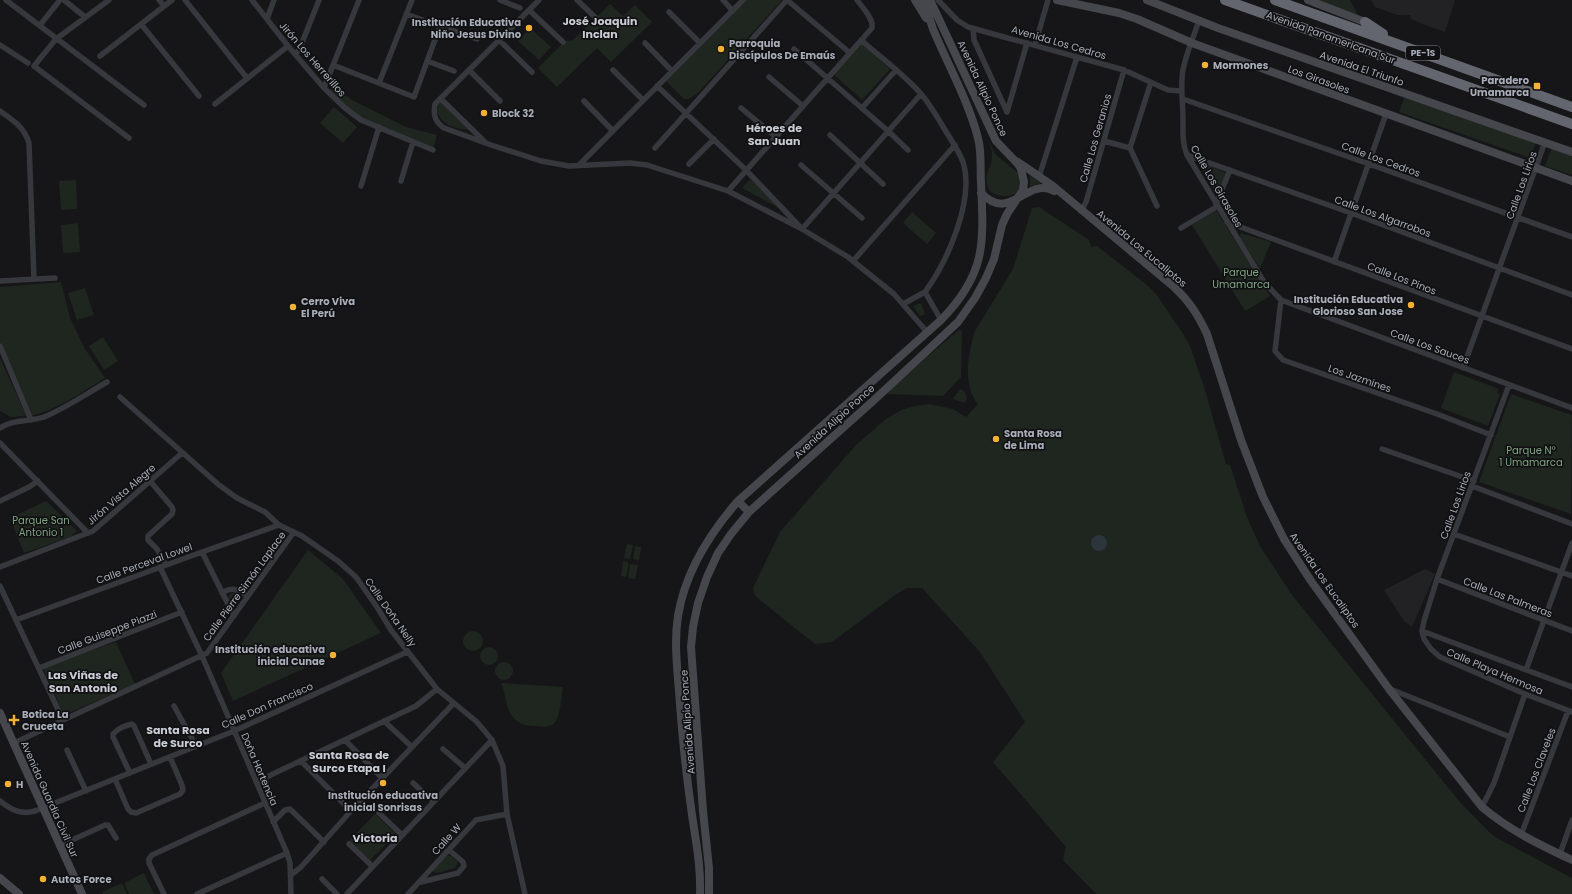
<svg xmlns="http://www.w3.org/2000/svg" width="1572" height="894" font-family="Poppins,sans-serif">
<rect width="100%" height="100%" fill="#161618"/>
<path fill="#222225" d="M1371,0H1455L1445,32L1420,23L1411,19L1410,15H1397L1375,7Z
M1425,569L1435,574L1412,627L1404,621L1384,590Z"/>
<path fill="#1e261f" d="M744,0H782L698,93L689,99H684L666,81Z
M1317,0H1350L1358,15Z
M610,4L623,16L635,5L652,22L611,62L597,48L557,87L538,68L565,41L573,40Z
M530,28L551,47L539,60L518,41Z
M861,43L890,69L862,100L833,74Z
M332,86L352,100L406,127L437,135L433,150L361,120L329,92Z
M1405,95L1536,142L1530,158L1399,112Z
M442,102L469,130C454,128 442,126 437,111L439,104Z
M334,107L357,127L343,143L320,123Z
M989,140L995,154L1018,173L1021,185L1015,194C999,199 983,195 987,174C989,168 992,162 992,156C992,151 990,145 989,140Z
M1552,147L1572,154V175L1545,166Z
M1201,162L1226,173L1217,195L1199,164Z
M1030,176L1042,183L1030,186Z
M750,179L782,210L742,188Z
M76,180L77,209L61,210L59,181Z
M1039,207L1089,240L1091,247L1097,246L1147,285L1156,294L1182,332L1190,346L1205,390L1226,464L1230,465L1247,517L1260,546L1292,595L1459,801L1488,831L1497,838L1572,878V894H1096L1063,860L1066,847L993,762L1025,722L980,652L922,588H907L895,595L832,642L815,644L761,601L755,595L753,588L780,532L856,445L886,419L901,410L915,406L929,404L953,409L966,417L978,404C962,386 968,353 975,331L1013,269L1032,208Z
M1216,210L1270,296L1245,311L1192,225Z
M912,212L936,233L927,244L903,223Z
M78,223L80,252L63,253L61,225Z
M1241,233L1271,242L1260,268L1239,237Z
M61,282L70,318L85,349L105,378C81,393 58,409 31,416L0,342V287Z
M85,288L94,315L77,320L68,293Z
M921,303L925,314L920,316L913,306Z
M960,329L962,333L961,377L943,396L888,394V390Z
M103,337L118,361L104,370L89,346Z
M0,358L26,415L25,416L11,417L0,411Z
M1454,372L1499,389L1497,393L1500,394L1488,426L1441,408Z
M960,389L964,391L967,398L965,403L953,399Z
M1511,394L1572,415L1571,514L1479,482Z
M46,501L77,531L70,537L24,553L10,518Z
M627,544L633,545L630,559L624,558Z
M635,546L641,547L639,561L633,559Z
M308,550L343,579L381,633L233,701L221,673Z
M623,561L629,563L626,577L621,576Z
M630,564L638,565L635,579L628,578Z
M228.5 598a5.5 5.5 0 1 1 11 0a5.5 5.5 0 1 1-11 0Z
M463 641a10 10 0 1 1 20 0a10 10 0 1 1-20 0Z
M116,642L135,684L64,715L43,668Z
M480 656a9 9 0 1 1 18 0a9 9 0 1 1-18 0Z
M495 671a9 9 0 1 1 18 0a9 9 0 1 1-18 0Z
M501,683L563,687C561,696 561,720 552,725C548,728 539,726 534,726C525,726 517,723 512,716C505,706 506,694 501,683Z
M375,814L396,834L370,860L349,841Z
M446,855L451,856L458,862L455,868L437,873L432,871Z
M144,873L154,894H129L124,883Z
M122,883L127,894H103L102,892Z"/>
<path fill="#2c353c" d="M1091 543a8 8 0 1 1 16 0a8 8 0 1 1-16 0Z"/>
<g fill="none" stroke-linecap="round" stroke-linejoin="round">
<path stroke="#37383d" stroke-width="5.5" d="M6,0L144,105
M64,0L85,17
M109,0L56,39L34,66L129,138
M159,0L164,6
M185,0L247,78
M252,0L288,46L324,88L345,108L361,120L433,150
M500,0L520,8
M539,0L435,104C433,115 435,122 444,128L491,145L541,161L569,166L630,163L647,165L728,191L802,229L921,94
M577,0L596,18
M723,0L732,10
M787,0L850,53
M938,0L957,20L968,27L1124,70L1168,90L1181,91
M529,10L563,42
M669,12L700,43
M406,14L477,39
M267,19L274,0
M1199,20C1194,37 1186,53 1183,70C1180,86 1183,102 1183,119C1183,131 1182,143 1187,155L1264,282L1281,300L1572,408
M141,24L199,96
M40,25L60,0
M973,28L974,40L1007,112
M499,40L532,72
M861,40C881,58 904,74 922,95C931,106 938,118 945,130C951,140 959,151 963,162C975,200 947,262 925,292L941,320
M645,43L672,71
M0,45L28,63
M1035,45L1048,0
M794,49L888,131L908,150
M296,54L300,48L319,0
M100,56L172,0
M427,61L454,71
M333,65L414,97L440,26
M469,70L500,101
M613,70L643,100
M769,77L803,106
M1151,82L1130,148L1157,206
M379,83L412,0
M657,86L746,170L802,229L848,257L894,294L927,332
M324,88L359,0
M441,99L485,142
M1183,99L1369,164L1572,237
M584,101L612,130
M215,104L288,46
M741,108L776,137
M862,108L896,70
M0,111C13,120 24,127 29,143L34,279
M1007,112L1027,43
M830,135L883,184
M1104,141L1130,148
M655,148L787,0
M1187,155L1351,213L1572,295
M689,164L714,139
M579,165L743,0
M801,165L862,218
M1039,177L1077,57
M401,181L413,142
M361,186L379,127
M728,191L872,28C874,19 862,7 857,0
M1216,204L1230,170
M1081,211L1086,202L1124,70
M1227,222L1572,349
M1181,228L1218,206
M853,261L955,145
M1334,262L1386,114
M0,281L55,278
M1281,300L1275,351L1283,360L1437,414L1491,435
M903,304L925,292
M0,346L31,420
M1463,368L1545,142
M1509,385L1437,579L1424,621L1422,631L1424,639L1431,649L1440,657L1525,694L1572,712
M120,397L219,485L237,498L265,512L279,525L302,536L338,561L356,577L377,607L391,630L437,689L477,722L492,740L503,766L507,814L525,894
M0,428C13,419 30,422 44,417C66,408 86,394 107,382
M0,443L88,533
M1382,449L1474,481
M150,481L172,507L173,510L172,514L148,536V540L157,549L166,565
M1472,486L1572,524
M0,501L29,487L38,481
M1454,534L1572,576
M202,552L234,616
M0,567L93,531L182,453
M160,567L202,656L287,853L290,863L291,894
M1437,579L1572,631
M0,586L63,720
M222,593C233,586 238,590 248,596
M16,620L202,552L279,525
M1422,631L1572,687
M39,668L182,612
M1526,670L1572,543
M1390,689L1510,737
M174,706L196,746
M384,721L412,747
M345,740L383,779
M14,743L207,653L294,532
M443,749L465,768
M67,750L86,791
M301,761L351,811
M130,773L113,737V734C117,729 126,725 132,724L134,726L151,764
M115,779L128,809L131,812L136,813L180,794L183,790L182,785L170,757
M256,782L416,706L437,689
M413,783L433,801
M0,801C11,810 21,815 35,811L234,731L407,652
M1482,807L1494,783L1525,694
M379,813L402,835
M273,822L285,810L290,809L324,842
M1521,835L1568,711
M349,844L372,866
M59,846L105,825H108L116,838
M1560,854L1572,820
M291,875L301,867L351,811L454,703
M322,879L337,894
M421,882L458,873L464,866L463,862L449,850
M164,894L149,863V859L152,855L265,803
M197,894L287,853
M347,894L492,740
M408,894L476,820L507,814"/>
<path stroke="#45474d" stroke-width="8" d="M915,0L926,18
M1057,0L1119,13L1137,19L1192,43L1572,181
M1147,0L1218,28L1572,152
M1308,0L1365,22
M1018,162L1053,186L1174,287C1190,302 1198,315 1207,334L1241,440L1263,497L1284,539L1311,581L1389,689L1482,807C1509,830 1540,845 1572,860
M981,193C1011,224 1026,176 1054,191
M738,501L749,512
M0,713L82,894
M0,878L19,894
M700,894C701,867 696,842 692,815C686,774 682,733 679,691C677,666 674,641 678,616C685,573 710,533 738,501L941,320C986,274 984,244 981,183C980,169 982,153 978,138C968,100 948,65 933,29C930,19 927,10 923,0
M709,894V868L703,811L691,647L693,627L698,603L707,577L718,553L731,534L749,512L770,493L873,401L958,322L975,298L986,278L994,259L1002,225L1007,214L1023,190L1024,182L1021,169L1018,164L996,141L930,0"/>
<path stroke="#63666e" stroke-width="10" d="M1225,0L1572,124
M1275,0L1572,107
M1365,22L1383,34"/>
</g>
<g fill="#f2b134" stroke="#111113" stroke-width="1.5">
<circle cx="529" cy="28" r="4"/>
<circle cx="721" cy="49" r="4"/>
<circle cx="1205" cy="65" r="4"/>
<rect x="1533" y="82" width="8" height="8" rx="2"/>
<circle cx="484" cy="113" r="4"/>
<circle cx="1411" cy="305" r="4"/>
<circle cx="293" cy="307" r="4"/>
<circle cx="996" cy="439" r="4"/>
<circle cx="333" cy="655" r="4"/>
<path d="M12 714h4v4h4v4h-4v4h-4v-4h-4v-4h4z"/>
<circle cx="383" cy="783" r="4"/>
<circle cx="8" cy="784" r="4"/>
<circle cx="43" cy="879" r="4"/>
</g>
<g text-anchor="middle" stroke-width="3.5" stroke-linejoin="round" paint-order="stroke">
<rect fill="#111113" stroke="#7b7e86" stroke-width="1" x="1406" y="46" width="34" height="14" rx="3"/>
<g font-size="9" font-weight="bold" fill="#a8adb8">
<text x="1423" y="56">PE-1S</text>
</g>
<g font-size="10" font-weight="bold" fill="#a8adb8" stroke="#111113" text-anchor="start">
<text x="521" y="26" text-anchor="end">Institución Educativa<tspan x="521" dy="12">Niño Jesus Divino</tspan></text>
<text x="729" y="47">Parroquia<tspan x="729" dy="12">Discípulos De Emaús</tspan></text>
<text x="1213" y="69">Mormones</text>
<text x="1529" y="84" text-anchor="end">Paradero<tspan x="1529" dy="12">Umamarca</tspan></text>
<text x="492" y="117">Block 32</text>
<text x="1403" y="303" text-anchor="end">Institución Educativa<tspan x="1403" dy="12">Glorioso San Jose</tspan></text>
<text x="301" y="305">Cerro Viva<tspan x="301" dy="12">El Perú</tspan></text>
<text x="1004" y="437">Santa Rosa<tspan x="1004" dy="12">de Lima</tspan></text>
<text x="325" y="653" text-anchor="end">Institución educativa<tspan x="325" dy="12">inicial Cunae</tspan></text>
<text x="22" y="718">Botica La<tspan x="22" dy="12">Cruceta</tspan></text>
<text x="16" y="788">H</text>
<text x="383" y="799" text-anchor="middle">Institución educativa<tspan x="383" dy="12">inicial Sonrisas</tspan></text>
<text x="51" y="883">Autos Force</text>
</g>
<g font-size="10" fill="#a8adb8" stroke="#111113">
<text transform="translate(1331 37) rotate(20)" y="4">Avenida Panamericana Sur</text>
<text transform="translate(1059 42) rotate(16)" y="4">Avenida Los Cedros</text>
<text transform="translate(313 59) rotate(49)" y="4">Jirón Los Herrerillos</text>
<text transform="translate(1362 68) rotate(19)" y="4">Avenida El Triunfo</text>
<text transform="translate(1319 79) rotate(20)" y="4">Los Girasoles</text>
<text transform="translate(983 88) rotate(65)" y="4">Avenida Alipio Ponce</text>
<text transform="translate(1095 138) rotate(-74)" y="4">Calle Los Geranios</text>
<text transform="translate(1381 159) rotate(20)" y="4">Calle Los Cedros</text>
<text transform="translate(1521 185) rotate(-70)" y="4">Calle Los Lirios</text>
<text transform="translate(1217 186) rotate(60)" y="4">Calle Los Girasoles</text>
<text transform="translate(1383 216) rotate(20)" y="4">Calle Los Algarrobos</text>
<text transform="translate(1142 248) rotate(40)" y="4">Avenida Los Eucaliptos</text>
<text transform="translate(1402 278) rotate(21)" y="4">Calle Los Pinos</text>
<text transform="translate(1430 346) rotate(20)" y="4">Calle Los Sauces</text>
<text transform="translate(1360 378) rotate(19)" y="4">Los Jazmines</text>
<text transform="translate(834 421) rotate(-42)" y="4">Avenida Alipio Ponce</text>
<text transform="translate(121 494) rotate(-41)" y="4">Jirón Vista Alegre</text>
<text transform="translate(1455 505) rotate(-70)" y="4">Calle Los Lirios</text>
<text transform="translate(144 563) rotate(-20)" y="4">Calle Perceval Lowel</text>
<text transform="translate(1325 580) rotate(55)" y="4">Avenida Los Eucaliptos</text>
<text transform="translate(244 586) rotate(-54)" y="4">Calle Pierre Simón Laplace</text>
<text transform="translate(1508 597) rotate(21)" y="4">Calle Las Palmeras</text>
<text transform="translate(391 612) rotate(55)" y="4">Calle Doña Nelly</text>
<text transform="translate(107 632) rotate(-21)" y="4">Calle Guiseppe Piazzi</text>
<text transform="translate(1495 671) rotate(23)" y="4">Calle Playa Hermosa</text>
<text transform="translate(267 705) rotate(-24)" y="4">Calle Don Francisco</text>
<text transform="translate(687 722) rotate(-94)" y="4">Avenida Alipio Ponce</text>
<text transform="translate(260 769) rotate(67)" y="4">Doña Hortencia</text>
<text transform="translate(1536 770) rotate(-69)" y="4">Calle Los Claveles</text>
<text transform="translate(50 799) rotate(66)" y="4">Avenida Guardia Civil Sur</text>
<text transform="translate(446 839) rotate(-48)" y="4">Calle W</text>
</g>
<g font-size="10" fill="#7fa381" stroke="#111113">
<text x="1241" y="276">Parque<tspan x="1241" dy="12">Umamarca</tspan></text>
<text x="1531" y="454">Parque N°<tspan x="1531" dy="12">1 Umamarca</tspan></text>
<text x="41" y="524">Parque San<tspan x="41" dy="12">Antonio 1</tspan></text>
</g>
<g font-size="11" font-weight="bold" fill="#c9ccd4" stroke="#111113">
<text x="600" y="25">José Joaquin<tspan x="600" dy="13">Inclan</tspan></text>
<text x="774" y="132">Héroes de<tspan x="774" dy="13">San Juan</tspan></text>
<text x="83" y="679">Las Viñas de<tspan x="83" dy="13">San Antonio</tspan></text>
<text x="178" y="734">Santa Rosa<tspan x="178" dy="13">de Surco</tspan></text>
<text x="349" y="759">Santa Rosa de<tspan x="349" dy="13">Surco Etapa I</tspan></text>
<text x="375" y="842">Victoria</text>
</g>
</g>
</svg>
